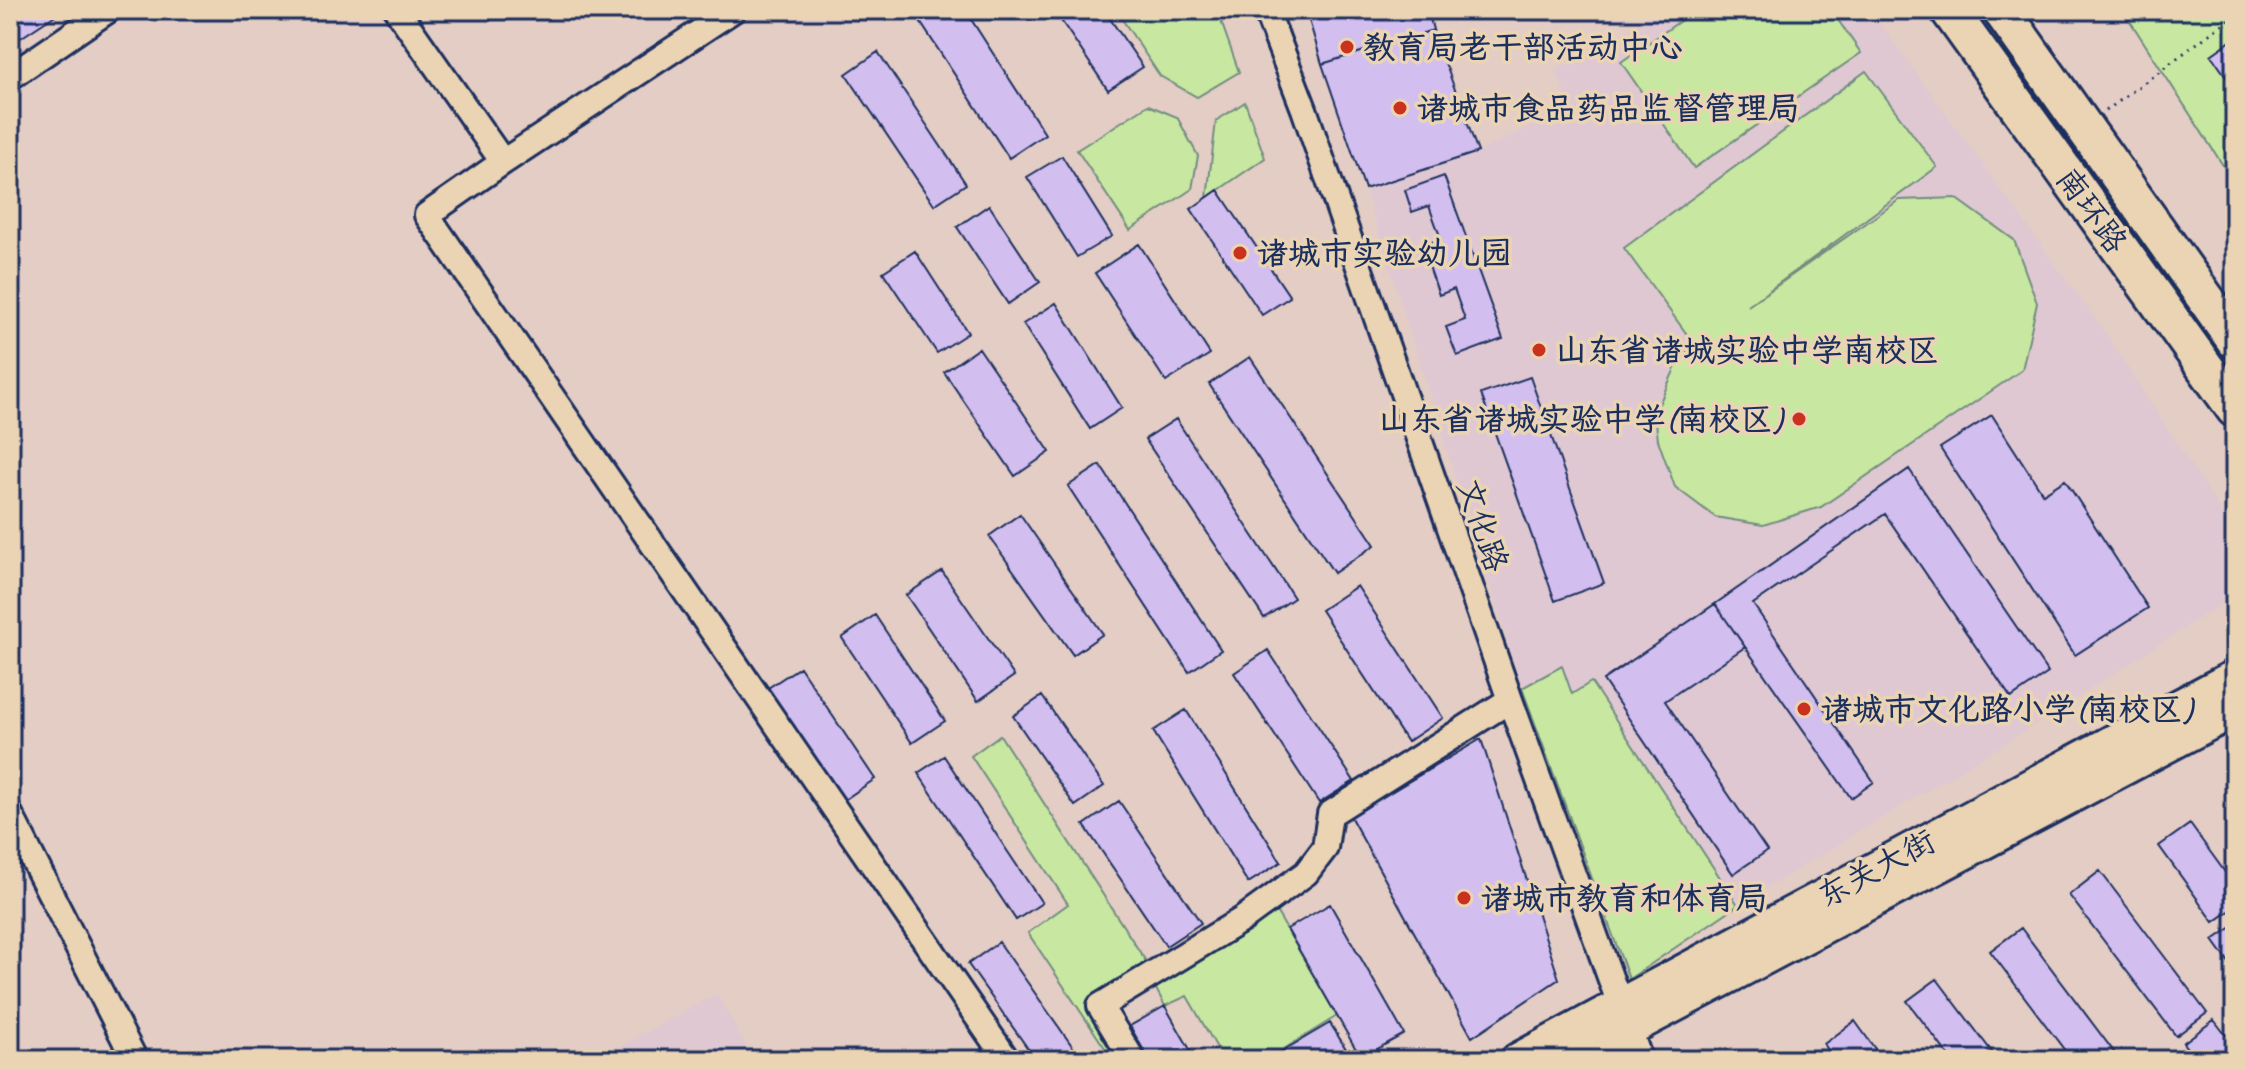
<svg xmlns="http://www.w3.org/2000/svg" width="2245" height="1070" font-family="Caveat,'LXGW WenKai TC',sans-serif">
<rect width="100%" height="100%" fill="#e4cdc5"/>
<filter id="ink" filterUnits="userSpaceOnUse"><feTurbulence type="fractalNoise" baseFrequency=".0125" numOctaves="2"/><feDisplacementMap in="SourceGraphic" scale="16" xChannelSelector="R" yChannelSelector="G"/><feConvolveMatrix kernelMatrix="1 2 1 2 8 2 1 2 1" color-interpolation-filters="sRGB"/></filter>
<g filter="url(#ink)">
<path fill="#dfc8d2" d="M1659,10H1870L2106,334L2235,533V595L2017,736L1738,905L1591,683L1572,694L1562,666L1522,688L1365,189L1478,152L1570,107L1556,70L1627,31Z
M717,994L753,1060H595Z"/>
<path fill="#c8e8a1" stroke="#728c80" stroke-width="2" d="M1116,10H1217L1239,72L1197,97L1160,76Z
M1696,10H1831L1861,53L1694,168L1621,62Z
M2123,10H2235V184Z
M1866,71L1937,167L1748,306L1899,200L1956,198L2014,240L2037,303L2022,370L1821,507L1763,525L1715,517L1675,487L1658,440L1655,413L1677,364L1694,344L1624,248Z
M1245,102L1265,158L1207,198L1216,121Z
M1148,105L1177,117L1198,156L1192,189L1130,230L1077,150Z
M1562,666L1572,694L1591,682L1738,905L1629,979L1522,688Z
M1000,735L1154,974L1101,1006L1133,1060H1113L1028,933L1068,904L971,756Z
M1276,911L1337,1016L1266,1060H1224L1187,996L1165,1006L1154,985Z"/>
<path fill="#d2beef" stroke="#1b2f5e" stroke-width="2" d="M10,10H63L10,45Z
M935,10H965L1045,134L1009,158L919,20Z
M1054,10H1104L1143,67L1108,90Z
M1306,10H1428L1433,30L1322,64Z
M1433,30L1478,152L1365,189L1322,64Z
M2235,38V89L2211,55Z
M878,52L966,184L934,205L846,74Z
M1062,156L1112,236L1077,257L1027,177Z
M1444,176L1503,339L1457,356L1446,327L1465,320L1454,289L1439,295L1422,246L1441,239L1429,206L1412,212L1405,190Z
M1218,190L1290,297L1262,315L1191,209Z
M989,205L1040,282L1008,304L957,227Z
M1139,244L1210,354L1166,382L1095,273Z
M915,251L968,333L937,353L883,272Z
M1056,303L1122,408L1090,429L1023,324Z
M979,348L1050,452L1015,476L944,372Z
M1250,357L1375,545L1334,573L1209,384Z
M1530,377L1604,583L1555,601L1481,394Z
M1992,415L2043,494L2065,480L2148,608L2075,655L1940,448Z
M1176,419L1294,598L1264,618L1145,439Z
M1100,465L1221,650L1189,672L1068,486Z
M1909,469L2048,673L2011,698L1885,514L1753,604L1874,782L1851,798L1715,604Z
M1020,514L1103,634L1073,655L989,536Z
M942,571L1014,676L978,701L906,595Z
M1357,586L1443,718L1407,742L1321,610Z
M1715,604L1745,647L1665,701L1767,851L1733,874L1603,680Z
M875,615L945,721L912,743L842,638Z
M1268,650L1354,781L1319,803L1234,673Z
M800,667L875,779L844,800L768,688Z
M1042,696L1104,786L1075,806L1013,716Z
M1186,710L1281,862L1248,883L1153,731Z
M1481,739L1559,979L1472,1037L1350,816Z
M944,756L1042,903L1016,920L918,773Z
M1119,801L1201,923L1166,946L1084,825Z
M2190,824L2235,886V907L2214,922L2159,846Z
M2100,871L2207,1013L2176,1036L2069,895Z
M1330,904L1404,1034L1361,1058L1287,929Z
M2235,925V971L2213,940Z
M2021,928L2120,1060H2072L1990,951Z
M999,942L1082,1060H1036L968,964Z
M1937,979L1998,1060H1952L1907,1001Z
M1165,1006L1196,1060H1149L1130,1026Z
M2214,1020L2235,1047V1060H2196L2183,1043Z
M1855,1021L1883,1060H1835L1824,1044Z
M1330,1023L1346,1049L1328,1060H1267Z"/>
<g fill="none" stroke-linecap="round" stroke-linejoin="round">
<g stroke="#1b2f5e" stroke-width="30">
<path id="minor" d="M397,10L503,162
M733,10L503,162L427,215L1007,1060
M1266,10L1304,109L1510,700L1640,1060
M10,77L108,10
M10,814L135,1060
M1133,1060L1100,1006L1243,919L1306,873L1325,848L1330,814L1510,700"/>
</g>
<g stroke="#1b2f5e" stroke-width="38">
<path id="major" d="M1517,1060L2235,676
M1571,1060L2235,710"/>
</g>
<g stroke="#1b2f5e" stroke-width="42">
<path id="highway" d="M1949,10L2235,409
M2001,10L2235,340"/>
</g>
<path stroke="#1b2f5e" stroke-width="3" stroke-dasharray="2 6" stroke-linecap="butt" d="M2106,111L2235,15"/>
<use href="#minor" stroke="#ebd4b3" stroke-width="24"/>
<use href="#major" stroke="#ebd4b3" stroke-width="32"/>
<use href="#highway" stroke="#ebd4b3" stroke-width="36"/>
</g>
</g>
<g fill="#c8321e" stroke="#ebd4b3" stroke-width="3">
<circle cx="1347" cy="47" r="8"/>
<circle cx="1400" cy="108" r="8"/>
<circle cx="1240" cy="253" r="8"/>
<circle cx="1539" cy="350" r="8"/>
<circle cx="1799" cy="419" r="8"/>
<circle cx="1804" cy="709" r="8"/>
<circle cx="1464" cy="898" r="8"/>
</g>
<g text-anchor="middle" stroke-width="7" stroke-linejoin="round" paint-order="stroke">
<g font-size="32" font-weight="bold" fill="#1b2f5e" stroke="#ebd4b3" text-anchor="start">
<text x="1363" y="58">教育局老干部活动中心</text>
<text x="1416" y="119">诸城市食品药品监督管理局</text>
<text x="1256" y="264">诸城市实验幼儿园</text>
<text x="1555" y="361">山东省诸城实验中学南校区</text>
<text x="1783" y="430" text-anchor="end">山东省诸城实验中学(南校区)</text>
<text x="1820" y="720">诸城市文化路小学(南校区)</text>
<text x="1480" y="909">诸城市教育和体育局</text>
</g>
<g font-size="32" fill="#1b2f5e" stroke="#ebd4b3">
<text transform="translate(2092 210) rotate(54)" y="11">南环路</text>
<text transform="translate(1483 525) rotate(71)" y="11">文化路</text>
<text transform="translate(1876 868) rotate(-28)" y="11">东关大街</text>
</g>
</g>
<rect width="2245" height="1070" fill="none" stroke="#ebd4b3" stroke-width="40"/>
<rect x="20" y="20" width="2205" height="1030" fill="none" stroke="#1b2f5e" stroke-width="3" filter="url(#ink)"/>
</svg>
